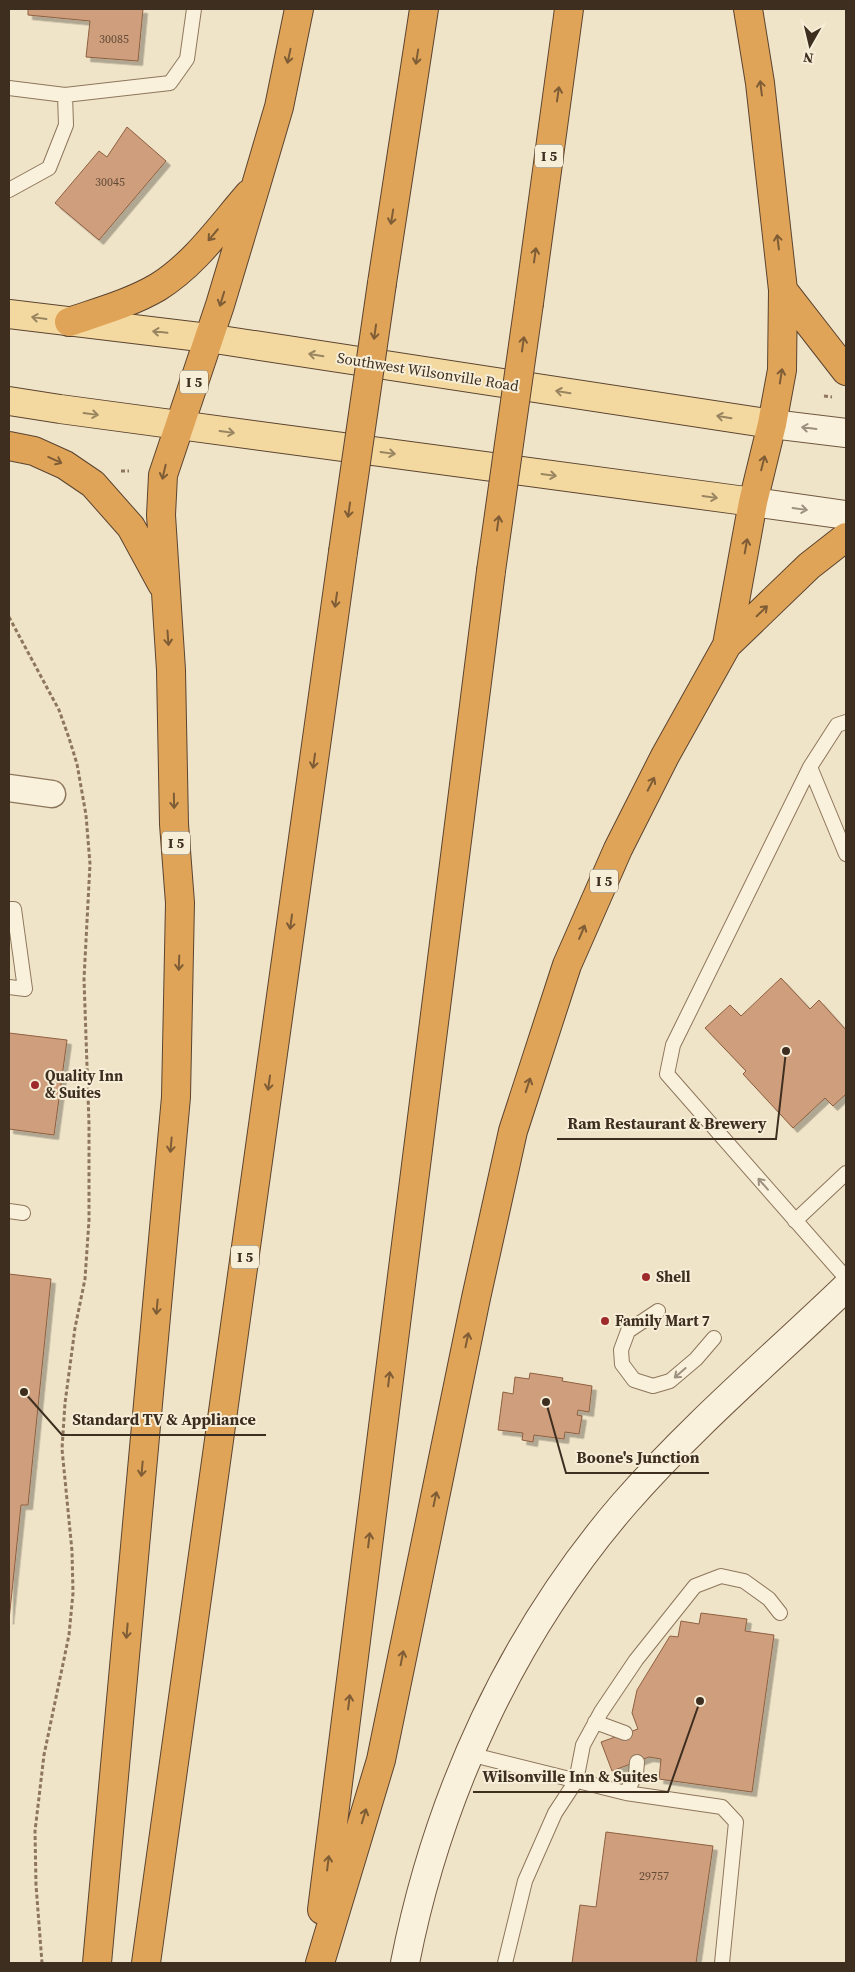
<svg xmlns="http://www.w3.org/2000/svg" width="855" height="1972" font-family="'Source Serif 4',serif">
<defs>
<filter id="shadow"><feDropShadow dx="4.5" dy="4.5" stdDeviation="0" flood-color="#0004"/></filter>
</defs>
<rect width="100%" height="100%" fill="#f0e4c8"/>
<path fill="#cf9f7d" stroke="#8d5f41" filter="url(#shadow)" d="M28,9H143L138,61L86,57L90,21L28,15Z
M127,127L166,161L99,240L55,203L99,151L107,157Z
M781,978L810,1009L819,1000L846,1030V1094L833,1106L825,1098L793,1128L743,1074L746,1071L705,1028L730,1005L741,1016Z
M9,1033L67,1040L54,1135L9,1129Z
M9,1274L51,1279L28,1505H21L9,1620Z
M530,1373L563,1378L562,1381L592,1386L589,1412L578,1410L577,1415L582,1416L579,1434L565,1432L564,1439L534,1435L533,1442L522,1440L523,1433L498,1430L503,1392L513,1394L515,1377L529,1379Z
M701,1613L747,1619L745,1631L774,1635L752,1792L659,1779L661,1759L649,1757L612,1771L601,1742L638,1729L632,1713L637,1690L670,1636L678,1637L681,1621L699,1624Z
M606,1832L713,1846L696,1963H572L580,1905L596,1907Z"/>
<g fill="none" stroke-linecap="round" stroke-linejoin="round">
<g stroke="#8d765c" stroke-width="16">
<path id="lane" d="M9,88L65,95L66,125L49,168L9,190
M65,95L170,83L187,59L194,9
M846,722L837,725L810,767L673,1045L667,1074L846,1278
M810,767L846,854
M9,909H14L25,989L9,987
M9,1211L23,1213
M795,1221L846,1173
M658,1311L628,1331L621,1350L622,1364L634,1380L653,1386L670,1381L696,1359L714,1338
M595,1722L625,1733
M469,1754L626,1793L722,1807L736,1822L722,1963
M626,1793L636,1774L637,1762
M505,1963L525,1881L555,1813L576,1781L583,1745L601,1712L636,1660L695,1586L721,1576L744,1581L769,1599L780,1613"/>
</g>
<g stroke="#8d765c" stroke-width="29">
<path id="street" d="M9,788L52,794"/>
</g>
<g stroke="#6f573f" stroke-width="30">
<path id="secondary" d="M772,424L846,433
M753,502L846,515
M405,1963C438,1795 512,1634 624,1504C692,1426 772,1358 846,1287"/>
</g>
<g stroke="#5b4430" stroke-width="30">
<path id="primary" d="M9,314L208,338L772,424
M9,401L60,409L753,502"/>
</g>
<g stroke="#5b4430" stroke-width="30">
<path id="highway" d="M382,283L424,9
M783,290L846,371
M529,303L569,9
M69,322C98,312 131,303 158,287C195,264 221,226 249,194
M9,446L34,451L65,465L93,484L131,527L162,584
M727,645L753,502L772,424L782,370L783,290L760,83L748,9
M322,1910L491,571
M97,1963L176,1097L180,903L174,824L171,670L161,515L163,475L220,305L256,185L279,107L299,9
M146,1963L343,552
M320,1963L381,1760L476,1298L513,1131L567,965L618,849L665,756L727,645L809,566L846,537"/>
</g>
<path stroke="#8d765c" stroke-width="3" stroke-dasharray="4 2.5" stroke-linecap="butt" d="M824,396L832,397
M121,471H129
M9,617L59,710L69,738L77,764L86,815L90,864L84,979L89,1124V1220L85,1279L75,1328L65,1403L62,1449L72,1551L73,1593L69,1635L44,1755L35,1831L36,1885L42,1963"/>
<use href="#lane" stroke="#faf1dc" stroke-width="14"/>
<use href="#street" stroke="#faf1dc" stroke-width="26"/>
<use href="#secondary" stroke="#faf1dc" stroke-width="28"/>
<use href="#primary" stroke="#f3d9a0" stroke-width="28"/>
<use href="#highway" stroke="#e0a458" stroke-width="28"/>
<g stroke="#5b4430" stroke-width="30" stroke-linecap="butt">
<path id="highway-bridge" d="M343,552L382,283
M491,571L529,303"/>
</g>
<use href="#highway-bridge" stroke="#e0a458" stroke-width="28"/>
</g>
<defs><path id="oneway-shaft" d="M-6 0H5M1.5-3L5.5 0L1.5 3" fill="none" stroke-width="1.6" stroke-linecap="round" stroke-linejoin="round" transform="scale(1.25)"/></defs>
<g stroke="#7e5d36">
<use href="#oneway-shaft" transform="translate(289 56) rotate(102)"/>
<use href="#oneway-shaft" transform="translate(417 57) rotate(99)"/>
<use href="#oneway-shaft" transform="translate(761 88) rotate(-97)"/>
<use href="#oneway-shaft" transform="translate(558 94) rotate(-82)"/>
<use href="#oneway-shaft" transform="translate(392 217) rotate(99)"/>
<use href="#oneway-shaft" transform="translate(213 235) rotate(130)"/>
<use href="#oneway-shaft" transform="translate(778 242) rotate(-97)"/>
<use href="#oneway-shaft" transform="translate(535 255) rotate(-82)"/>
<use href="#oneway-shaft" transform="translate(222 299) rotate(107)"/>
<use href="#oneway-shaft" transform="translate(375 332) rotate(98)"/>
<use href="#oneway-shaft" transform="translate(523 344) rotate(-82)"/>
<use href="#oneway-shaft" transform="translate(781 376) rotate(-81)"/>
<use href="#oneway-shaft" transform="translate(55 460) rotate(25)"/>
<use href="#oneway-shaft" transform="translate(763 463) rotate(-76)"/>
<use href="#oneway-shaft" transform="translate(164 472) rotate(103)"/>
<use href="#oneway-shaft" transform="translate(349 510) rotate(98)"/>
<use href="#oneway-shaft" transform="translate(498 523) rotate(-82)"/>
<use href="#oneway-shaft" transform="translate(746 546) rotate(-80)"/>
<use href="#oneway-shaft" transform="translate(336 600) rotate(98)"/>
<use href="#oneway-shaft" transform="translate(762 611) rotate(-44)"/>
<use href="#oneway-shaft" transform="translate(168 638) rotate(86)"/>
<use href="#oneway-shaft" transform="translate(314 761) rotate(98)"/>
<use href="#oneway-shaft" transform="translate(651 784) rotate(-63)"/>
<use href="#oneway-shaft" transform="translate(174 801) rotate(89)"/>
<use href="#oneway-shaft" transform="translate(291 922) rotate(98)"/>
<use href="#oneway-shaft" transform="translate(582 932) rotate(-67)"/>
<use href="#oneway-shaft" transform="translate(179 963) rotate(92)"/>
<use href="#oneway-shaft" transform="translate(269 1083) rotate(98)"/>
<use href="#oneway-shaft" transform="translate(528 1085) rotate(-72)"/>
<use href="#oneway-shaft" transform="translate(171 1145) rotate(95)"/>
<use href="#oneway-shaft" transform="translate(157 1307) rotate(95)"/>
<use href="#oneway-shaft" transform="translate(467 1340) rotate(-78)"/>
<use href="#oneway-shaft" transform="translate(389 1379) rotate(-83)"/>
<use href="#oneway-shaft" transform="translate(142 1469) rotate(95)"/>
<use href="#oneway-shaft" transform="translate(435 1499) rotate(-78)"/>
<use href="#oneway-shaft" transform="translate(369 1540) rotate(-83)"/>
<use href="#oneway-shaft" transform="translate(127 1631) rotate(95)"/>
<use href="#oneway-shaft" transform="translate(402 1658) rotate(-79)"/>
<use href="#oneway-shaft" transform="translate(349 1702) rotate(-83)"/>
<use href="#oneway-shaft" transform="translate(364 1816) rotate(-73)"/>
<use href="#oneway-shaft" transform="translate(328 1863) rotate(-83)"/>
</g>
<g stroke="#988460">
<use href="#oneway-shaft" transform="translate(39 318) rotate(-172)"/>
<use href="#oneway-shaft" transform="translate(160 332) rotate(-174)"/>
<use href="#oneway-shaft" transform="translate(316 355) rotate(-171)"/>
<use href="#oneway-shaft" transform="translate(563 392) rotate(-171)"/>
<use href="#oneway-shaft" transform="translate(91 414) rotate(8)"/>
<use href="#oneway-shaft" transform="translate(724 417) rotate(-171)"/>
<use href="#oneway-shaft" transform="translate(227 432) rotate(8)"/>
<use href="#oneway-shaft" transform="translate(388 453) rotate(8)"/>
<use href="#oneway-shaft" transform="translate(549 475) rotate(8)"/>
<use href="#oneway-shaft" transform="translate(710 497) rotate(8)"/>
</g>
<g stroke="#9c907e">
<use href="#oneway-shaft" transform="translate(809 428) rotate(-173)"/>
<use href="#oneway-shaft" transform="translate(800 509) rotate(8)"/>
<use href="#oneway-shaft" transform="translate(763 1184) rotate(-131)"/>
<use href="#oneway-shaft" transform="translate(680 1373) rotate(139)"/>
</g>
<g fill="#9e2a2b" stroke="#f7eed8" stroke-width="2">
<circle cx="35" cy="1085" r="5"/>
<circle cx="646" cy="1277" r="5"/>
<circle cx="605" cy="1321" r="5"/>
</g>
<g text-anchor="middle" stroke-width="4" stroke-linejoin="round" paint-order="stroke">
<g font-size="12" fill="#624a37">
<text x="114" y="43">30085</text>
<text x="110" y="186">30045</text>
<text x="654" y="1880">29757</text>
</g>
<g fill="#f7eed8" stroke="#756857" stroke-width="1">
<rect x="535" y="144.5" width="28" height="23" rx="4"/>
<rect x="180" y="370.5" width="28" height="23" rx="4"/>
<rect x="162" y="831.5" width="28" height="23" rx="4"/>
<rect x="590" y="869.5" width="28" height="23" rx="4"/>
<rect x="231" y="1245.5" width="28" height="23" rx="4"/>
</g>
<g font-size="14" font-weight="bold" fill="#3d2e20">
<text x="549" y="161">I 5</text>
<text x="194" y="387">I 5</text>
<text x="176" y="848">I 5</text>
<text x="604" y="886">I 5</text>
<text x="245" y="1262">I 5</text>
</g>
<g font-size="15" fill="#3d2e20" stroke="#f7eed8">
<text transform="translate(428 372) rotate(9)" y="5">Southwest Wilsonville Road</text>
</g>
<g font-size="15" font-weight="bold" fill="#3d2e20" stroke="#f7eed8" text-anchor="start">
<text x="45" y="1081">Quality Inn<tspan x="45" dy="17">&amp; Suites</tspan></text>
<text x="656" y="1282">Shell</text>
<text x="615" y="1326">Family Mart 7</text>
</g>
</g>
<path fill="none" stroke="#3d2e20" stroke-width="2" d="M786 1051L776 1139H557M24 1392L62 1435H266M546 1402L566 1473H709M700 1701L668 1792H473"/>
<g fill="#3d2e20" stroke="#f7eed8" stroke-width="2">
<circle cx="786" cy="1051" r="5"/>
<circle cx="24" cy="1392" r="5"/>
<circle cx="546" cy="1402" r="5"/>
<circle cx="700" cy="1701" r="5"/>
</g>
<g font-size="16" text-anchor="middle" font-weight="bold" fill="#3d2e20" stroke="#f7eed8" stroke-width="4" stroke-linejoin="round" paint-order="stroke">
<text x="667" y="1129">Ram Restaurant &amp; Brewery</text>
<text x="164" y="1425">Standard TV &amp; Appliance</text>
<text x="638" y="1463">Boone's Junction</text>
<text x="570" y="1782">Wilsonville Inn &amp; Suites</text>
</g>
<rect width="855" height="1972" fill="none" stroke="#3d2e20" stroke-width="20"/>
<g transform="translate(810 45) rotate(188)" stroke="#f7eed8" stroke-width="4" paint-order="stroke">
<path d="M0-4L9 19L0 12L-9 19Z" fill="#3d2e20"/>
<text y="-8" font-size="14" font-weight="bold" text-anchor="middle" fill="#3d2e20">N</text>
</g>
</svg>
